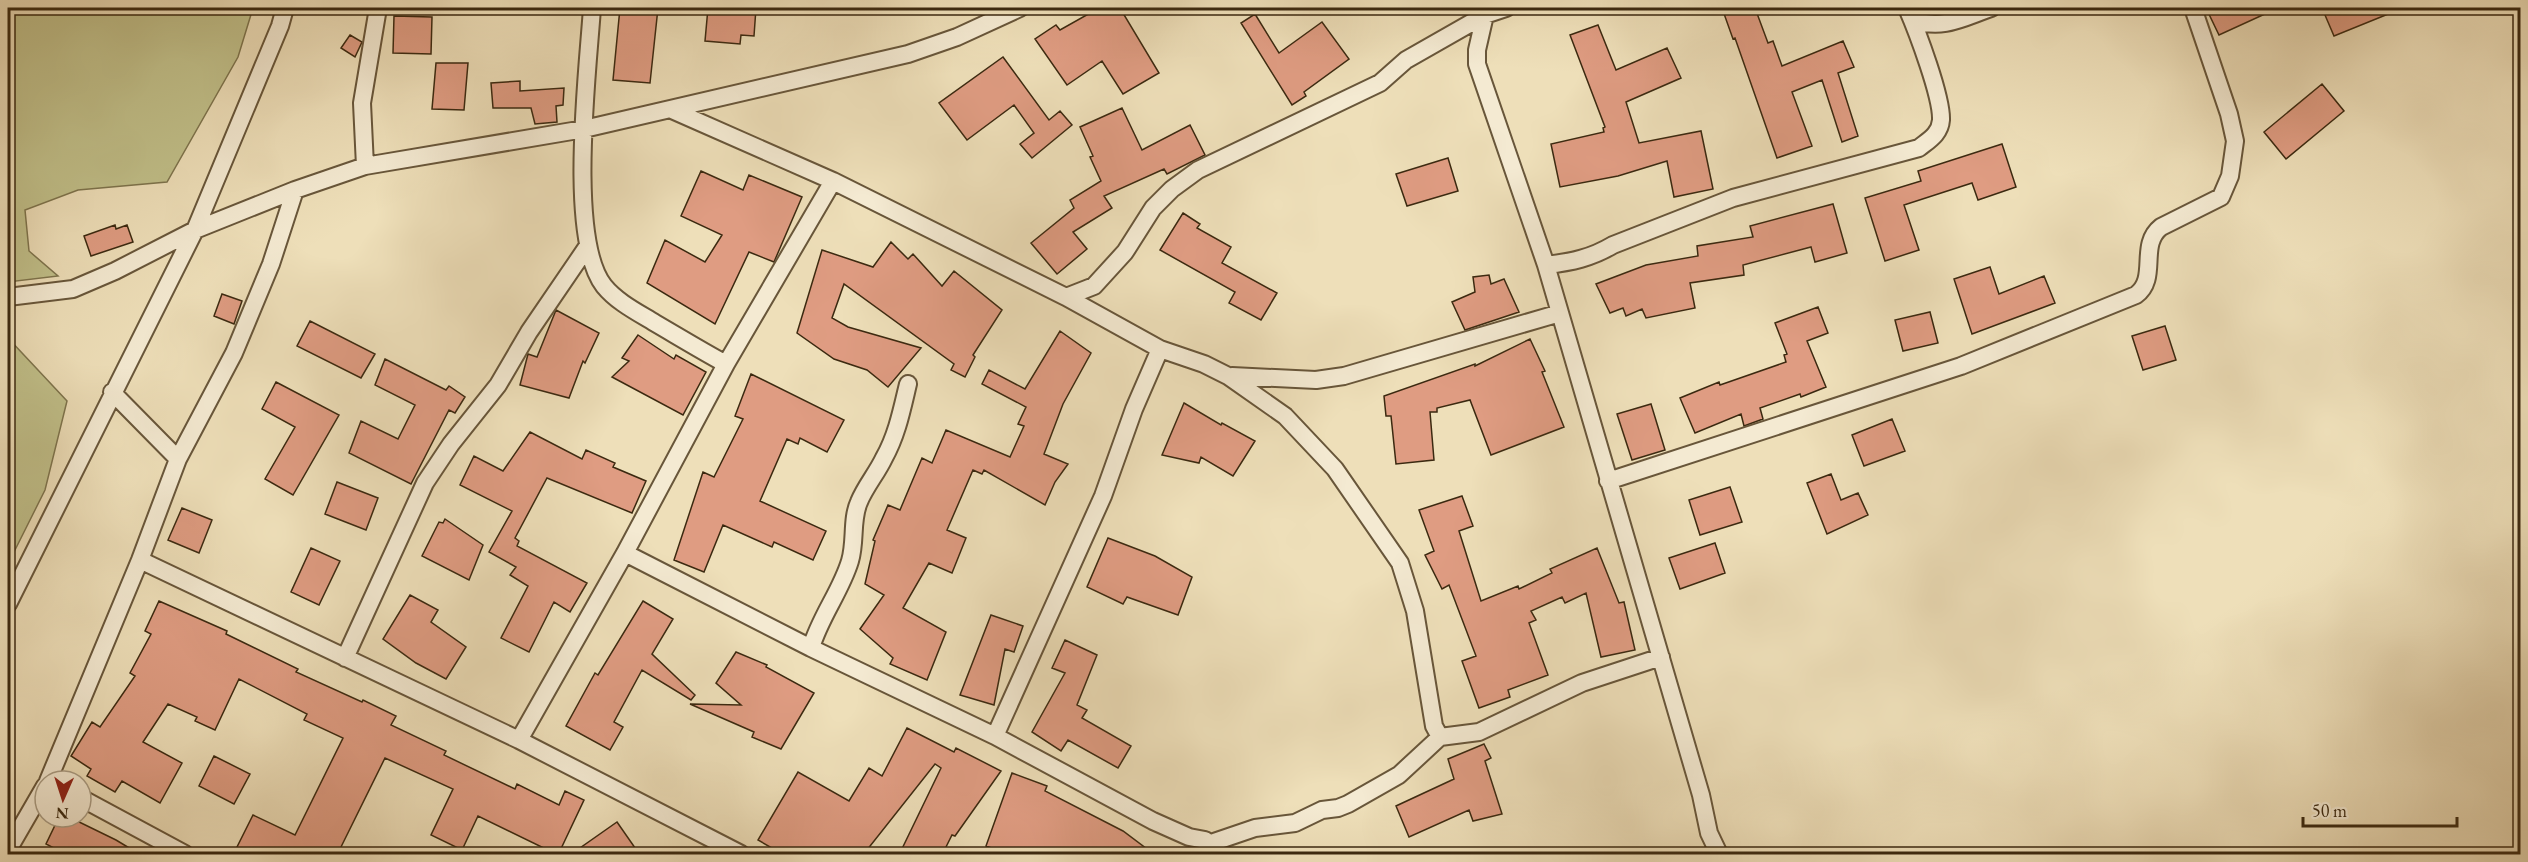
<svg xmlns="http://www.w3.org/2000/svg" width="2528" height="862" font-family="'EB Garamond',serif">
<rect width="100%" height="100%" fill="#eedfb9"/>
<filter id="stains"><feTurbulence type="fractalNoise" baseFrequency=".00333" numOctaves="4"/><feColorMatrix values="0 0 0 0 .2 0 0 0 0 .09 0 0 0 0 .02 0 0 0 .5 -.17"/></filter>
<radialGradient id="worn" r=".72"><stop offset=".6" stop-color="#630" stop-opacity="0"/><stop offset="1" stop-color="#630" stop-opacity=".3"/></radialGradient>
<path fill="#c1c08a" stroke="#7e744d" stroke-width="1.5" d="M8,8H253L238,57L167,182L78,190L25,210L29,251L58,276L8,282Z
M8,338L67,401L45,490L8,564Z"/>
<path fill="#df9c82" stroke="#3b2910" stroke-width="1.5" d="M620,8H658L650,83L613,80Z
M708,8H756L754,36L741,35L740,44L705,41Z
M1099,8H1120L1159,73L1123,94L1102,61L1067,85L1035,39L1056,25L1060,30Z
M1722,8H1755L1768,43L1773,41L1782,66L1843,41L1854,67L1838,73L1858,136L1842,142L1822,80L1792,92L1812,146L1777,158L1735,38L1733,39Z
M2206,8H2278L2219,35Z
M2322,8H2403L2334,36Z
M1255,14L1279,53L1322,22L1349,59L1304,92L1306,96L1292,105L1241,23Z
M394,16L432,17L431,54L393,53Z
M1598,25L1616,70L1667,48L1681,78L1626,102L1639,143L1701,131L1713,189L1674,197L1667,161L1618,176L1560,187L1551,144L1604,132L1603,128L1605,127L1570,35Z
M350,35L362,42L355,57L341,48Z
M1003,57L1049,120L1060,111L1072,125L1032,158L1020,144L1034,133L1014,105L967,140L939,103Z
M436,63H468L464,110L432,109Z
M520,81V91L564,88L563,105L556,106L557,122L535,124L531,108H493L491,83Z
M2322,84L2344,111L2286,159L2264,132Z
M1122,108L1142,150L1190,125L1205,155L1167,174L1164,169L1104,196L1112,208L1073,232L1087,249L1057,274L1031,243L1074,208L1070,200L1101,181L1090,157L1093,156L1080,127Z
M2002,144L2016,187L1978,200L1972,183L1904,205L1919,250L1885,261L1865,198L1921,181L1918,171Z
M1448,158L1458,191L1407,206L1396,174Z
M701,171L743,190L749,175L802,197L774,262L749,252L715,324L647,283L665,240L705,262L722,235L681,216Z
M1833,204L1847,253L1815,262L1811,247L1743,265L1744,275L1690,283L1695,308L1646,318L1642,309L1626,316L1623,308L1610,313L1596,284L1646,265L1698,256L1697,246L1753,237L1750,226Z
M1183,213L1200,224L1197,228L1231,247L1222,263L1277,293L1261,320L1229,303L1235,292L1160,250Z
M115,225L116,229L127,225L133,242L91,256L84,236Z
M891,242L908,259L913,254L942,286L954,271L1002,310L973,355L975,357L965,377L951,370L954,364L844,284L832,318L848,327L921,348L888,387L867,370L834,359L797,333L822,250L873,267Z
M1990,267L1999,294L2044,276L2055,303L1972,334L1954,279Z
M1489,275L1491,284L1504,279L1519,312L1465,330L1452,302L1475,292L1473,277Z
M222,294L242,301L234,324L214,316Z
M1818,307L1828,333L1807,341L1826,387L1801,397L1800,394L1760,408L1763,419L1744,426L1741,414L1695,433L1680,398L1719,382L1720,385L1786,362L1784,355L1787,354L1775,323Z
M556,310L599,333L585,363L583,361L569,398L520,385L528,354L537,357Z
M1930,312L1938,343L1903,351L1895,320Z
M310,321L375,354L361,378L297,346Z
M2165,326L2176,360L2143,370L2132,336Z
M1060,331L1091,353L1063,404L1044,454L1068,464L1055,482L1045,505L984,470L982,474L973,470L947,530L966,538L952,573L929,563L903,608L946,632L927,680L890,664L893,658L860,629L884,595L865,584L875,541L873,540L888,505L900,510L922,458L932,463L946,430L1010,457L1024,426L1018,424L1026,407L982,384L989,370L1025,389Z
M638,335L674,359L676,355L706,372L683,415L612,377L629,361L622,358Z
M1530,339L1545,371L1542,372L1564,427L1491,455L1470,400L1437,408V412H1430L1434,460L1396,464L1391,416H1386L1384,396L1475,364V366Z
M385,359L446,390L449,386L465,397L455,413L449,410L411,484L349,453L361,421L398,439L415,405L375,385Z
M751,374L844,420L827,452L800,438L798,444L787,439L760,501L826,531L813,560L774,542L772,547L723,525L704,572L674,560L703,472L714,477L743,419L735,416Z
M276,382L339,415L293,495L265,479L295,427L262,409Z
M1184,403L1221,425L1222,423L1255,441L1233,476L1201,457L1199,463L1162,455Z
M1651,404L1665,450L1632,460L1617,414Z
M1892,419L1905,451L1864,466L1852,435Z
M530,432L582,459L586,450L615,463L613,467L646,481L632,513L547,478L515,538L519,541L517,546L587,583L570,612L554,602L529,652L501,638L528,586L510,575L516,567L489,552L512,511L460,485L474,456L503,471Z
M1831,474L1841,500L1858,493L1868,515L1827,534L1807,483Z
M337,482L378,498L366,530L325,514Z
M1730,487L1742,522L1700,535L1689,500Z
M1462,496L1473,526L1459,531L1481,601L1518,586L1519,589L1552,573L1550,569L1597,548L1619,603L1624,602L1635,650L1601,657L1586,593L1565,603L1562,597L1531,611L1536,620L1529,623L1548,675L1508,690L1510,697L1479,708L1462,661L1476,656L1449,585L1442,589L1425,555L1434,551L1419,510Z
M182,508L212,520L199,553L168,540Z
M445,519L483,545L469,580L422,556L439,522L443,523Z
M1108,538L1155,556L1192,577L1178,615L1127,597L1123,604L1087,587Z
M1715,543L1725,573L1680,589L1669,558Z
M311,548L340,561L319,605L291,592Z
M410,595L438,610L431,622L466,647L446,679L416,663L383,639Z
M159,601L227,631L226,634L298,669L296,672L362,702L363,700L396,716L391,725L446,751L444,755L515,789L517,784L559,805L565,791L584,800L558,855L478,816L462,850L431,835L453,789L385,758L337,855H252L237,847L253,815L295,835L343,738L304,720L307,714L239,679L215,730L195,721L197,717L168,704L143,742L182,763L160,803L122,781L115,792L87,776L91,769L71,756L92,722L100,727L135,676L130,673L151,634L145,631Z
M643,601L673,619L652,654L695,695L691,700L642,670L614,722L623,727L610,750L566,726L595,673L598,675Z
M991,615L1023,626L1014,652L1005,649L994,705L960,695Z
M1065,640L1097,655L1077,705L1087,710L1082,718L1131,746L1118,768L1068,740L1061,751L1032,732L1065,673L1052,668Z
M736,652L767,665L766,667L814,693L781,749L752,737L754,732L690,704L741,705L716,683Z
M907,728L954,752L956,748L1001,771L955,836L952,835L942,855H899L941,768L935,764L863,855H784L758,840L798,772L849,801L869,768L882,776Z
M1484,744L1491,758L1485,761L1502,814L1473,821L1469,810L1409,837L1396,806L1454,779L1448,759Z
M214,756L250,774L234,804L199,786Z
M1012,773L1047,786L1045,791L1123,831L1155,855H1011L986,846Z
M59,817H69L116,840L141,855H67L46,844Z
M617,822L640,855H570Z"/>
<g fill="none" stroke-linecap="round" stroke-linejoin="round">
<g stroke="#68563a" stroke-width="20">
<path id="minor" d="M592,8C588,69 567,239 604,286C617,302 637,312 655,323C679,337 702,351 726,364
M1485,15L1477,50V64L1546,265L1701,795L1709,833L1719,854
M1912,20C1944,30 1962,18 1991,8
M672,110L833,181L1066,297L1160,349L1204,364L1228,376L1285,416L1335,469L1400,563L1415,611L1434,726L1440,737L1479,732L1582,683L1661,657
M365,166L362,103L378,8
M1546,265C1572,262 1591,258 1613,245L1733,198L1919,148C1929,140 1940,134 1941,120C1942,97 1917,31 1907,8
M8,297L73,289L115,271L195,230L295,190L365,166L584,129L908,54L957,37L1020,8
M1066,297L1094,286L1125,252L1153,208L1172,189L1198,170L1380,83L1406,60L1485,15L1506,8
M1232,376L1316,380L1344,376L1560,313
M112,392L178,459
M1608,481L1961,366L2136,295C2159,278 2138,245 2161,227L2221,197L2230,176L2235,141L2229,114L2193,8
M625,553L811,648L995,736L1153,821L1189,837L1205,840L1208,844L1255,828L1295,823L1322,810L1338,808L1348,804L1399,775L1440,737
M140,560L519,740L741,854
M8,604L195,230L280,26L285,8
M811,648C820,617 841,591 850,561C856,541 851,520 859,502C865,487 877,473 884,458C897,435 902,409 908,384
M345,658L425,483L451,444L498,385L529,332L587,247
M995,736L1103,496L1134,409L1160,349
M519,740L625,553L726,364L833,181
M48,781L140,560L178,459L234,353L271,264L295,190
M81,798L185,854
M8,850L45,786"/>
</g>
<use href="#minor" stroke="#f4ead2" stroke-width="16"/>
</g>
<rect width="2528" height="862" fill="none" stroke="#eedfb9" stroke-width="30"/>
<rect x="9" y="9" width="2510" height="844" fill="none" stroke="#3b2910" stroke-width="3"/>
<rect x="15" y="15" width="2498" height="832" fill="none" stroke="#3b2910" stroke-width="1.5"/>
<g transform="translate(63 799) rotate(183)"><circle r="28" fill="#f4ead2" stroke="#aa9d84" stroke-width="1.5"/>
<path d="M0-4.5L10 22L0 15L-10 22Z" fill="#8f2418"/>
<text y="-9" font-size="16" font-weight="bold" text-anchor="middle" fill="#3b2910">N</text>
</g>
<path d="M2303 817v9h154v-9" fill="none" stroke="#3b2910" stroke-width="3"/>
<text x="2312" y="817" font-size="18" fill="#3b2910" stroke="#f4ead2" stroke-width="4.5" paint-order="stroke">50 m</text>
<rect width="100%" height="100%" filter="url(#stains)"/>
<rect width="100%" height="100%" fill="url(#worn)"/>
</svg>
